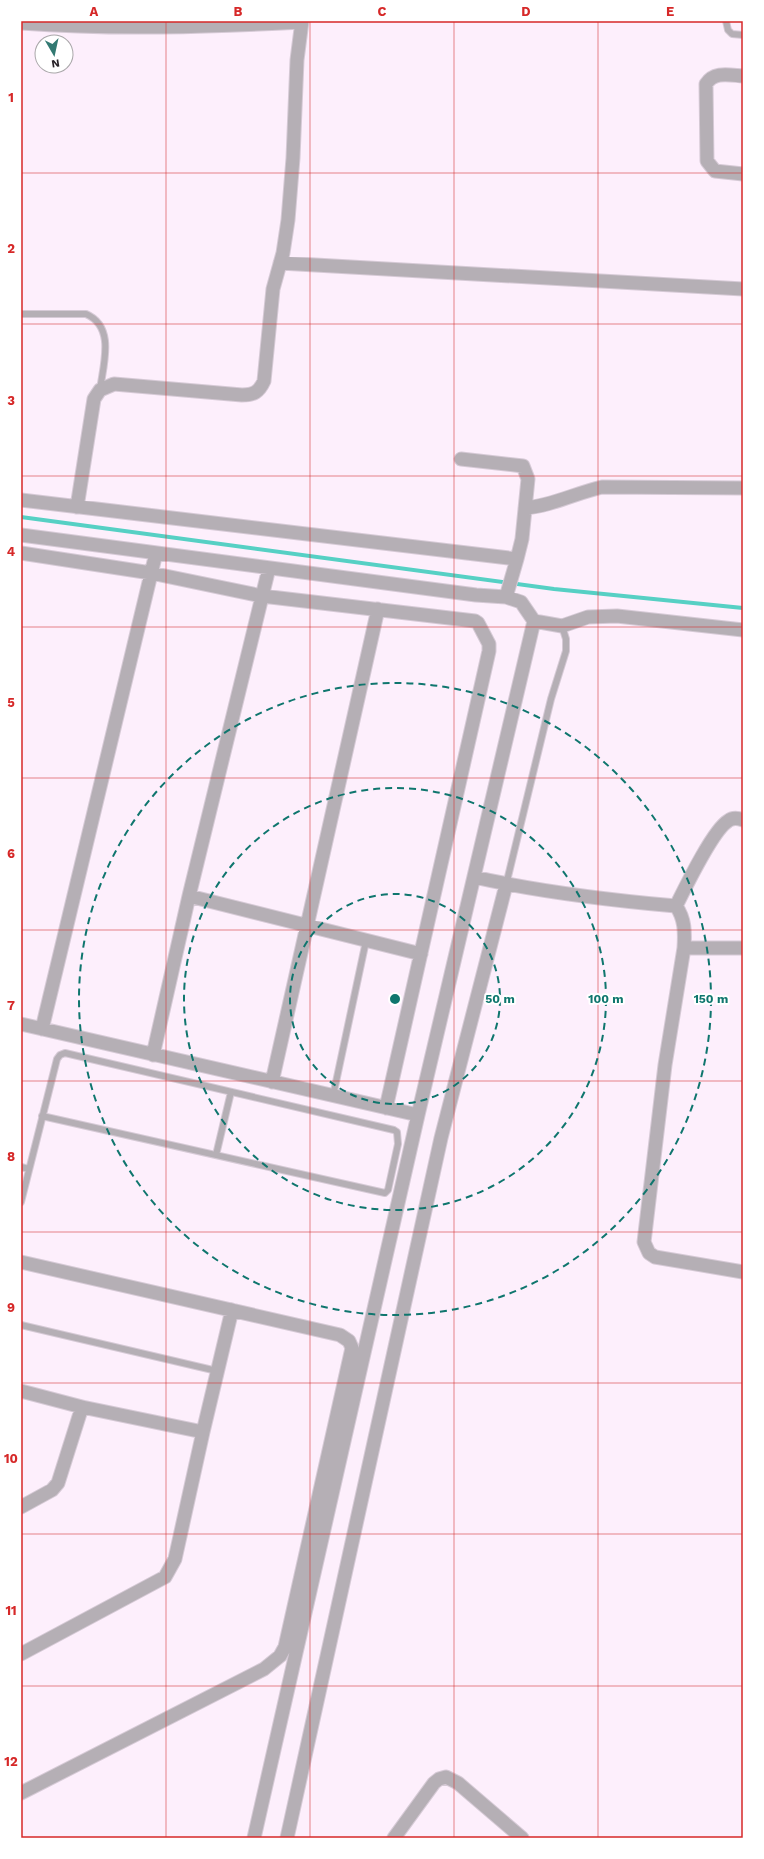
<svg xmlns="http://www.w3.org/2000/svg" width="764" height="1859" font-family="'Work Sans',sans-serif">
<rect width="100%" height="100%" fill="#fdeffc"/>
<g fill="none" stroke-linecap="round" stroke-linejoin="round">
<path stroke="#56d0c4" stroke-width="4" d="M21,517L554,589L743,608"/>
<g stroke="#d6cad6" stroke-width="8">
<path id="lane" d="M726,21L728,30L732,34L743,35
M21,314H86C116,327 103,365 100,390
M506,885L551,699L566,651V639L562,626
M333,1096L366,941
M216,1155L231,1092
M21,1167L29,1169
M21,1202L57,1059L60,1055L65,1053L394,1130L397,1132L398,1144L388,1190L385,1193L42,1116
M21,1325L217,1371"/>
</g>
<g stroke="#d6cad6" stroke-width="15">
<path id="street" d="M21,23C115,30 208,27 302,22
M743,76C729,75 714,71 706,84L707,161L715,171L743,174
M280,263L743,289
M461,459L523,466L528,479L522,539L517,559
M21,500L517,559L506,597
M77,507L94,399L100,390L114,384L242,395C254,395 259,392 264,381L273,289L283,253L288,220L293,158L297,60L302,21
M525,508C551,506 576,493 602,487L743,488
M21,535L476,595L506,597L521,602L534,621L562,626L588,617L617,616L743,630
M21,553L151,573L262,596L475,621L478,623L489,644V651L386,1108
M474,877C540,892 608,900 676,906
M189,896L421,954
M676,906C685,919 685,932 684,948L665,1065L644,1242L649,1253L655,1257L743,1272
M676,906C685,888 713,830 728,821C733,817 738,818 743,820
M684,948H743
M21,1024L418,1115
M42,1029L156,553
M153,1055L189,896L269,568
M272,1082L378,609
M21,1262L340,1335L349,1341L352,1348L285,1647L280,1656L264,1669L21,1793
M21,1391L82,1407L203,1432L232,1310
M21,1507L52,1490L58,1483L82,1407
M21,1654L165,1577L175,1559L203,1432
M254,1838L418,1115L534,621
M287,1838L441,1138L506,885
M394,1838L434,1783L439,1779L446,1777L458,1783L522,1838"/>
</g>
<use href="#lane" stroke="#b5afb5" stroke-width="6"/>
<use href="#street" stroke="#b5afb5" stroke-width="13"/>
</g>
<path fill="none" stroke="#d62828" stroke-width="1" stroke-opacity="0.55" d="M166,21V1838M310,21V1838M454,21V1838M598,21V1838M21,173H743M21,324H743M21,476H743M21,627H743M21,778H743M21,930H743M21,1081H743M21,1232H743M21,1383H743M21,1534H743M21,1686H743"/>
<g fill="none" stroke="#0f766e" stroke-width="2" stroke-dasharray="7 5">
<circle cx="395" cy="999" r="105"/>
<circle cx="395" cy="999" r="211"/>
<circle cx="395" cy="999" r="316"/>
</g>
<circle cx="395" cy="999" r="6" fill="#0f766e" stroke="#fff" stroke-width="2"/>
<g font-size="12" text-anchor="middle" font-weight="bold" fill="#0f766e" stroke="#fff" stroke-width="4" stroke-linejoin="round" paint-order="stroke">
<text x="500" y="1003">50 m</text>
<text x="606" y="1003">100 m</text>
<text x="711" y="1003">150 m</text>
</g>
<rect width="764" height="1859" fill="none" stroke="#ffffff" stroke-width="44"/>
<g transform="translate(54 54) rotate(171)"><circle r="19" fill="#ffffff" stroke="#a9a7a9"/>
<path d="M0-3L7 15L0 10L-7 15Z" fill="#327972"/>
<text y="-6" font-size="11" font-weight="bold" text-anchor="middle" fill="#272227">N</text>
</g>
<rect x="22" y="22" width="720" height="1815" fill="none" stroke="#d62828" stroke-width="1.5"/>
<g font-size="13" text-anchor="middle" font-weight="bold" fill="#d62828">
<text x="94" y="16">A</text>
<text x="238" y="16">B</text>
<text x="382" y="16">C</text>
<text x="526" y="16">D</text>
<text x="670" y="16">E</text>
<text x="11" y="102">1</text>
<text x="11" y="253">2</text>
<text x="11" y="405">3</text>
<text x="11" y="556">4</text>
<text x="11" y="707">5</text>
<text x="11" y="858">6</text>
<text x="11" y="1010">7</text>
<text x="11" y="1161">8</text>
<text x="11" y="1312">9</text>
<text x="11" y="1463">10</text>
<text x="11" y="1615">11</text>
<text x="11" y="1766">12</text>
</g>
</svg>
